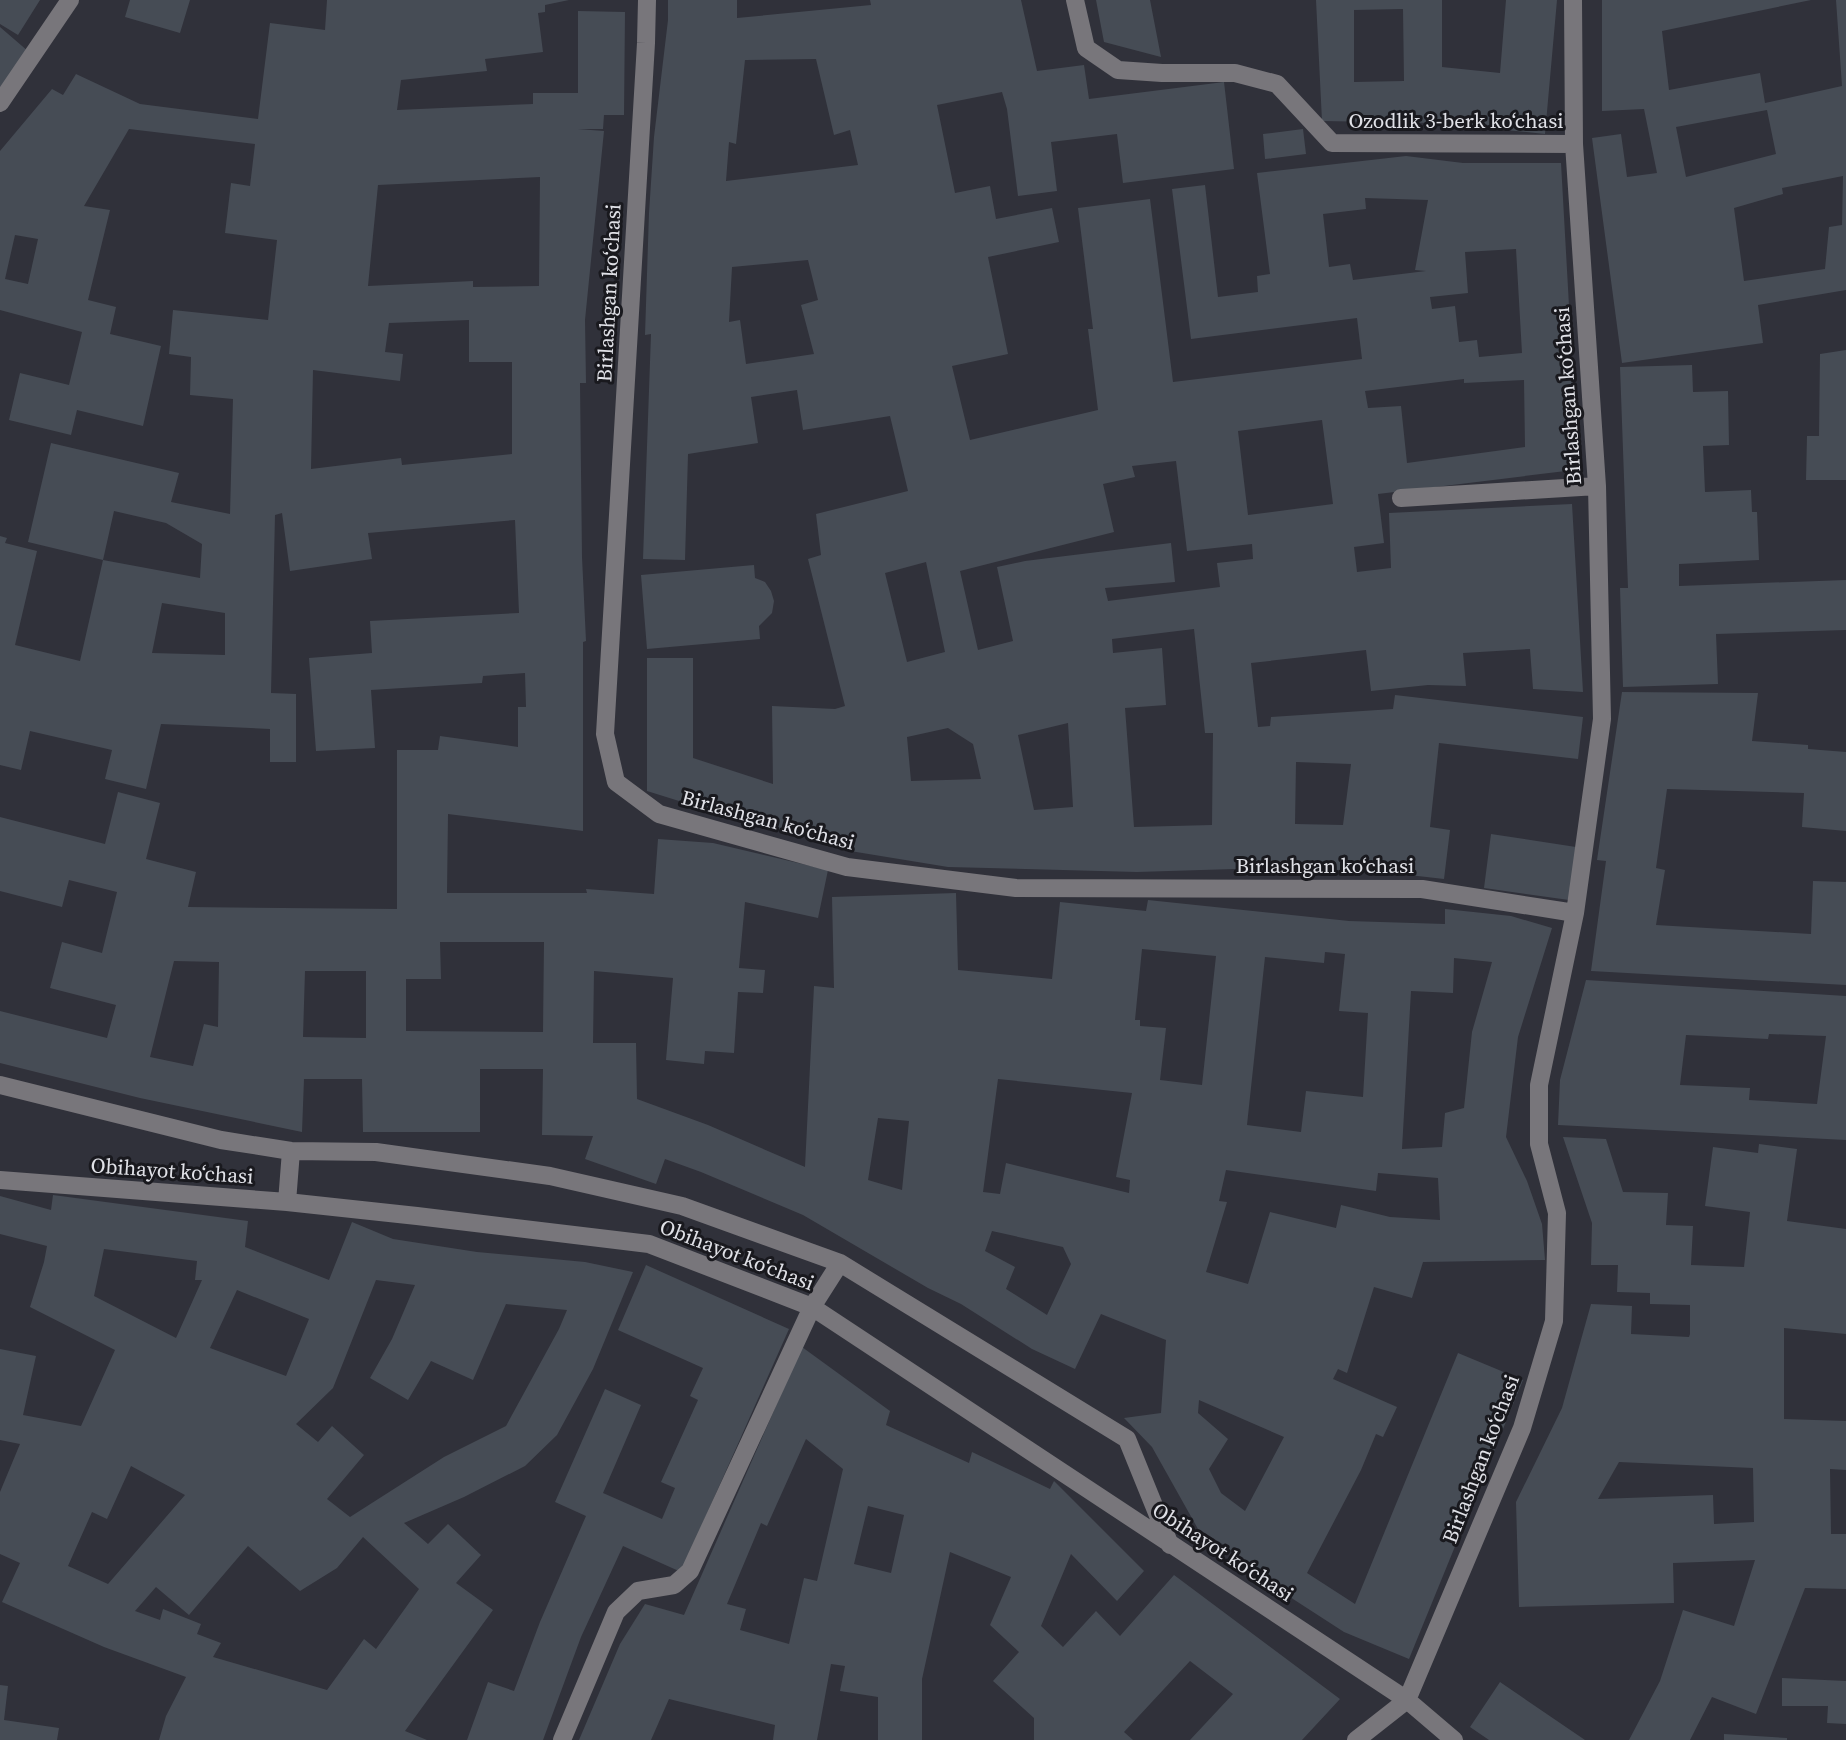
<svg xmlns="http://www.w3.org/2000/svg" width="1846" height="1740" font-family="'Source Serif 4',serif">
<rect width="100%" height="100%" fill="#30313a"/>
<path fill="#464c55" fill-rule="evenodd" d="M0,0H40L18,35L0,24Z
M130,0H190L180,33L125,17Z
M327,0H569L545,5V12L538,13L543,52L485,59L487,71L401,80L397,110L533,104V93H578V11L625,12L624,115H604L603,129H578L604,131L585,320L586,383H580L582,557L586,641L583,642V831L448,814L447,893H587L586,889L654,894L658,839L713,843L828,870L818,918L745,902L739,968L765,970L763,993L738,992L734,1053L705,1051L704,1064L666,1060L673,978L594,971L593,1043H636L637,1099L708,1125L805,1167L814,986L834,988L832,897L956,893L958,970L1052,979L1060,902L1146,911L1148,900L1349,921L1445,924V909L1511,916L1552,928L1518,1037L1506,1137L1527,1181L1542,1224L1545,1260L1423,1262L1412,1298L1374,1287L1347,1373L1338,1369L1333,1379L1397,1407L1383,1437L1376,1434L1361,1470L1307,1573L1355,1604L1458,1353L1523,1380L1409,1659L1344,1632L1293,1599L1224,1545L1198,1529L1152,1447L1124,1418L1161,1413L1166,1340L1101,1314L1075,1369L1032,1349L961,1304L928,1288L803,1215L701,1172L665,1159L656,1184L585,1159L593,1136L542,1135L543,1069H480V1132H363L362,1079H304L302,1132L140,1098L0,1063V1011L107,1038L116,1005L50,988L62,942L102,953L117,892L69,880L62,907L0,891V817L105,844L118,792L160,803L146,859L196,872L188,907L397,909V750H438L440,736L518,747V707H526L525,673L483,676L482,683L371,690L375,748L316,751L309,658L372,653L370,621L519,613L515,520L368,533L372,559L290,571L282,513L275,515L271,693L296,694V762H270V729L161,724L146,789L105,779L112,750L30,731L21,770L0,765V536L7,538L5,543L37,551L15,645L80,661L103,560L28,542L51,443L179,473L171,502L230,514L233,399L190,395L191,357L169,354L173,310L268,320L277,240L225,233L231,183L250,186L255,144L129,129L84,206L110,210L88,300L116,307L110,334L161,346L143,426L77,410L71,435L9,420L20,373L69,385L82,332L0,310V151L52,89L63,95L76,74L140,104L258,119L270,23L325,30ZM540,177L539,286L473,287V281L368,286L378,185ZM15,235L38,239L28,284L5,279ZM469,320V362H512V454L402,465L401,458L311,469L313,370L400,381L403,354L385,352L389,323ZM114,511L166,523L202,544L200,578L103,560ZM162,603L225,613V655L152,653ZM440,942H544L543,1032L406,1031V979H441ZM1142,949L1216,956L1202,1085L1160,1080L1166,1028L1140,1026V1020H1135ZM1325,952L1345,954L1339,1011L1368,1013L1363,1097L1306,1091L1301,1132L1247,1125L1265,957L1324,963ZM1454,958L1492,962L1472,1032L1464,1108L1445,1113L1442,1147L1402,1149L1411,991L1453,993ZM174,961L219,962L218,1027L204,1024L193,1066L150,1057ZM305,971H366V1038L303,1037ZM998,1079L1132,1093L1116,1177L1130,1180L1129,1193L1006,1163L1000,1194L983,1192ZM878,1118L909,1121L902,1190L868,1180ZM1226,1170L1376,1191L1378,1173L1438,1178L1440,1220L1390,1217L1341,1205L1336,1228L1270,1212L1248,1284L1206,1272L1227,1202L1219,1201ZM992,1231L1063,1247L1071,1264L1047,1315L1006,1289L1015,1267L985,1251ZM1199,1400L1284,1437L1245,1511L1221,1493L1209,1469L1228,1439L1198,1413Z
M668,0H737V18L871,5L870,0H1021L1037,71L1084,65L1089,99L1224,82L1234,169L1123,183L1117,134L1051,142L1057,191L1018,196L1007,109L1002,92L937,105L955,193L990,186L996,219L1052,208L1059,242L988,257L1008,354L952,366L970,440L1098,410L1088,329H1093L1078,208L1150,199L1173,382L1362,359L1357,318L1191,339L1172,189L1205,185L1218,297L1258,292L1257,276L1270,274L1257,173L1406,156L1463,163H1561L1573,377L1574,470L1378,494L1384,543L1354,547L1357,572L1391,568L1389,513L1572,504L1583,692L1533,689L1530,649L1463,653L1466,686L1428,685L1371,691L1366,650L1251,663L1258,727L1270,726L1271,717L1393,709L1395,695L1583,717L1578,759L1439,743L1430,827L1450,830L1444,879L1374,871L1266,868L1137,872L948,867L838,849L839,834L775,831L647,791V658H693V758L773,784L772,706L835,709L845,706L808,559L821,555L816,514L908,491L890,416L803,430L797,390L751,397L758,443L688,454L685,560L643,559L651,334L645,335L649,213L654,137L668,20ZM816,59L834,135L850,130L858,165L726,181L729,142L736,144L745,60ZM1365,198L1428,200L1415,270L1426,271L1353,280L1350,264L1329,267L1323,214L1366,209ZM1516,249L1522,353L1479,357L1477,340L1459,342L1455,306L1432,309L1430,297L1468,293L1465,252ZM808,260L818,300L801,305L814,354L746,364L740,320L729,322L732,267ZM1464,379V383L1524,380L1525,447L1407,463L1401,406L1368,408L1365,391ZM1322,420L1333,504L1248,515L1238,431ZM1176,461L1187,551L1252,544L1253,559L1217,563L1220,587L1108,601L1105,588L1175,582L1171,543L1025,561L997,567L1013,641L978,650L960,571L1114,532L1103,484L1135,477L1132,466ZM926,562L945,652L907,662L885,573ZM1194,629L1205,733H1213L1212,825L1134,827L1125,708L1166,705L1162,648L1113,653L1112,639ZM1068,723L1073,807L1034,810L1018,735ZM948,728L973,744L981,779L911,781L907,737ZM1296,762L1351,764L1343,825L1295,824Z
M1096,0H1150L1161,57L1104,42Z
M1316,0H1442V67L1500,73L1506,0H1557L1545,134L1437,123L1322,121ZM1403,9L1404,81L1354,82V10Z
M1602,0H1811L1662,31L1669,90L1760,73L1765,103L1842,86L1836,0H1846V290L1758,305L1763,343L1622,363L1592,138L1621,134L1627,177L1657,173L1644,109L1602,111ZM1767,110L1776,154L1686,177L1676,127ZM1843,176L1842,225L1829,227L1825,269L1744,281L1734,208L1783,194L1782,188Z
M0,27L29,52L0,88Z
M1303,129L1306,154L1265,159L1263,134Z
M1846,350V480H1806L1807,436H1819L1820,354Z
M1692,365L1693,392L1728,391L1729,445L1703,446L1705,492L1751,490L1752,512H1757L1759,560L1679,564V586L1846,580V630L1716,634L1718,684L1623,687L1620,588H1628L1620,367Z
M754,565L755,578L765,582L771,591L774,601L772,613L759,626L760,639L647,649L641,575Z
M1622,692L1758,693L1752,741L1808,745V749L1846,752V831L1802,827L1804,793L1667,789L1656,868L1665,870L1656,925L1811,934L1813,881L1846,882V985L1591,971L1606,861L1597,860Z
M1491,834L1576,847L1569,900L1484,888Z
M1586,980L1846,996V1140L1558,1125L1560,1080ZM1769,1034L1826,1036L1817,1104L1749,1100L1750,1088L1680,1085L1686,1035L1768,1039Z
M1563,1137L1606,1139L1623,1192L1668,1193L1666,1225L1693,1226L1691,1265L1744,1267L1750,1212L1705,1206L1713,1147L1758,1153L1759,1144L1797,1149L1787,1221L1846,1229V1334L1784,1328V1419L1846,1421V1470L1830,1469L1831,1534H1846V1589L1805,1588L1756,1714L1712,1697L1690,1740H1629L1660,1681L1683,1610L1734,1626L1755,1560L1673,1563L1674,1603L1519,1607L1516,1502L1562,1408L1591,1304L1632,1306L1631,1334L1689,1337L1690,1334V1305L1650,1304V1293L1617,1292L1618,1265H1591L1592,1223ZM1619,1462L1753,1468L1754,1522L1714,1524L1713,1495L1598,1499Z
M53,1195L248,1221L245,1247L329,1280L352,1222L393,1239L477,1252L585,1262L633,1272L593,1369L557,1435L525,1466L464,1497L404,1523L428,1544L448,1524L481,1555L456,1583L493,1610L405,1731L427,1740H159L166,1716L186,1677L104,1647L2,1602L20,1563L0,1554V1492L20,1444L0,1440V1349L36,1356L23,1415L81,1426L115,1350L30,1307L44,1262L47,1246L0,1234V1196L51,1210ZM104,1249L197,1261L195,1280H202L176,1338L94,1296ZM376,1280L415,1285L392,1339L370,1378L408,1400L431,1361L473,1380L506,1304L567,1310L559,1329L506,1426L444,1457L350,1517L327,1499L364,1455L332,1426L318,1442L296,1424L333,1388ZM237,1290L309,1319L286,1376L210,1348ZM131,1466L185,1495L108,1584L68,1566L92,1512L107,1519ZM363,1537L419,1589L376,1649L364,1639L327,1690L213,1657L221,1643L197,1634L201,1624L163,1609L160,1620L135,1611L156,1587L189,1615L248,1546L300,1591L337,1568Z
M646,1265L789,1329L681,1572L623,1546L581,1637L543,1740H467L488,1682L514,1691L540,1622L586,1516L555,1502L605,1389L641,1405L603,1493L662,1519L675,1488L661,1482L698,1400L690,1396L703,1368L618,1330Z
M802,1347L890,1411L886,1425L969,1463L972,1452L1050,1489L1054,1481L1144,1571L1117,1601L1071,1554L1041,1626L1063,1647L1096,1611L1120,1636L1174,1575L1340,1699L1302,1740H1190L1233,1694L1190,1661L1124,1732L1133,1740H1034V1718L993,1681L1019,1652L990,1625L1011,1577L950,1552L922,1679V1740H878V1697L840,1691L845,1666L831,1664L817,1740H773L775,1725L669,1699L651,1740H579L620,1644L645,1604L684,1615ZM806,1439L843,1469L817,1581L804,1578L789,1644L740,1630L746,1609L727,1604L761,1523L767,1526ZM868,1506L904,1515L891,1573L854,1564Z
M1782,1678L1846,1681V1724L1827,1723L1828,1706H1782Z
M1500,1682L1585,1740H1489L1470,1727Z
M0,1685L8,1686L4,1720L59,1728L57,1740H0Z
M1724,1734L1787,1738V1740H1724Z"/>
<g fill="none" stroke-linecap="round" stroke-linejoin="round">
<path stroke="#78767b" stroke-width="18" d="M647,0L646,43L605,734L616,782L659,814L847,867L1016,888L1422,889L1575,913
M1075,0L1086,48L1118,70L1162,73H1235L1277,84L1332,143L1574,144
M0,103L70,0
M1401,498L1597,486
M0,1085L221,1140L291,1151L376,1152L550,1176L682,1206L840,1263L1127,1439L1170,1545
M0,1180L287,1202L417,1216L649,1244L812,1307L1407,1700L1454,1740
M287,1202L291,1151
M562,1740L616,1612L638,1591L674,1585L690,1571L812,1307L840,1263
M1356,1740L1407,1700L1522,1428L1554,1321L1557,1213L1539,1144V1085L1575,913L1602,719L1597,486L1574,144L1573,0"/>
</g>
<g text-anchor="middle" stroke-width="6" stroke-linejoin="round" paint-order="stroke">
<g font-size="21" fill="#e0e1e7" stroke="#19191e">
<text x="1456" y="128">Ozodlik 3-berk koʻchasi</text>
<text transform="translate(609 293) rotate(-87)" y="7">Birlashgan koʻchasi</text>
<text transform="translate(1568 396) rotate(-94)" y="7">Birlashgan koʻchasi</text>
<text transform="translate(768 820) rotate(15)" y="7">Birlashgan koʻchasi</text>
<text x="1325" y="873">Birlashgan koʻchasi</text>
<text transform="translate(172 1171) rotate(4)" y="7">Obihayot koʻchasi</text>
<text transform="translate(737 1255) rotate(21)" y="7">Obihayot koʻchasi</text>
<text transform="translate(1481 1459) rotate(-69)" y="7">Birlashgan koʻchasi</text>
<text transform="translate(1223 1552) rotate(33)" y="7">Obihayot koʻchasi</text>
</g>
</g>
</svg>
